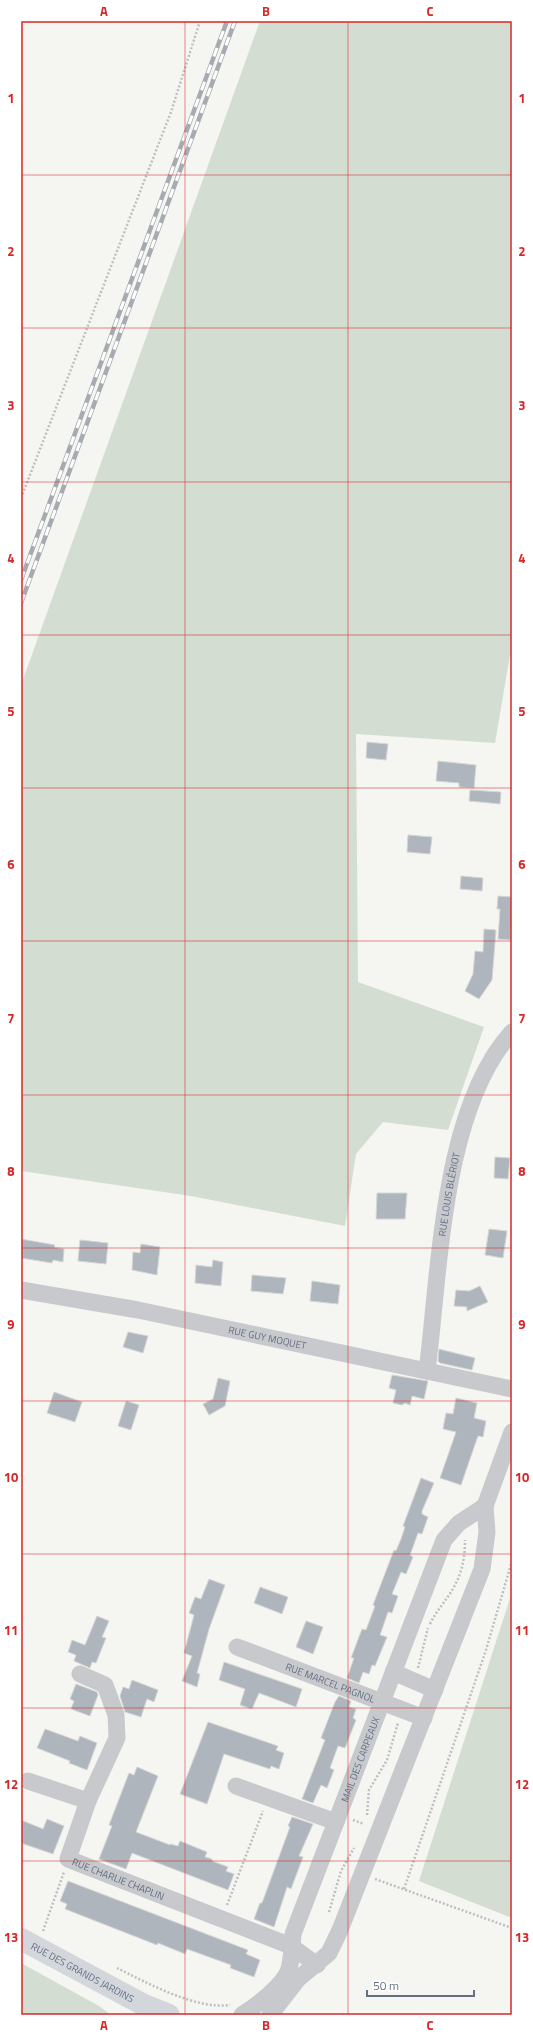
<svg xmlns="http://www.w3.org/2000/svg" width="533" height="2036" font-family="'Titillium Web',sans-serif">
<rect width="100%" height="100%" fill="#f5f5f1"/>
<path fill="#d4ddd2" d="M260,21H512V655H510L495,743L356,734L358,982L484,1027L448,1130L383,1122L356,1154L345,1226L191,1196L21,1171V685Z
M512,1592V1918L419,1881Z
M21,1963L99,2006L111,2015H21Z"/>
<path fill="#afb5bc" stroke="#d6d6d4" d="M367,742L388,744L386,760L366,758Z
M438,761L476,765L474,788L459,787V783L436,781Z
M470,790L501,792L500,804L469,801Z
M408,835L432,837L430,854L407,852Z
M461,876L483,878L482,891L460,889Z
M498,896L512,897L511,940L498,939L500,909H497Z
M484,929L496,930L492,980L479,999L465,991L473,974L475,951L483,952Z
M495,1157L510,1158L508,1179L494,1178Z
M377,1193H407L405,1219H376Z
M489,1229L507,1231L503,1258L485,1255Z
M21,1239L55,1245L54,1247L64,1249L63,1262L53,1260L52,1263L21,1258Z
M80,1240L108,1243L106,1264L78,1261Z
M141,1244L160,1247L157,1275L132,1270L133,1252L140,1253Z
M213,1260L223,1262L221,1286L195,1283L196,1265L212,1267Z
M252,1275L286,1278L283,1294L251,1291Z
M312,1281L340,1285L338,1304L310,1301Z
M480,1286L488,1302L467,1311V1307L454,1306L456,1290L469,1291Z
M128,1332L148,1336L143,1353L123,1347Z
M439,1349L475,1358L472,1370L440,1363L438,1361Z
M392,1375L428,1381L424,1399L412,1396L410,1405L405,1403L402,1405L393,1403L396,1390L389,1388Z
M218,1378L230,1381L225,1406L209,1415L203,1404L213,1399Z
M54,1392L82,1402L75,1422L47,1413Z
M456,1398L477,1403L474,1418L486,1421L483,1437L478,1436L461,1485L440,1478L456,1432L443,1429L446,1413L453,1414Z
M126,1401L139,1405L131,1430L118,1426Z
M421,1478L434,1483L422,1511V1514L428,1517L422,1534L418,1533L410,1555L413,1557L406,1574L401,1572L392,1594L398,1596L392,1613L388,1612L380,1635L387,1637L375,1666L372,1665L369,1674L363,1672L359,1683L347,1678L354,1658H351L362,1629L366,1630L375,1606L373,1605L394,1550L396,1551L401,1539L405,1527L403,1526Z
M209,1579L225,1585L209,1629L197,1673L200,1674L197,1687L182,1681L192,1656L184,1653L194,1615L189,1613L195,1597L201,1599Z
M260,1587L288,1597L282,1614L254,1603Z
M97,1616L109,1621L102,1637L106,1638L96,1663L92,1662L90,1668L74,1661L76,1655L68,1652L72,1640L85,1645Z
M306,1621L323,1627L313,1654L296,1647Z
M224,1662L302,1689L296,1707L259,1693L252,1709L240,1705L245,1689L219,1680Z
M132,1680L158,1690L154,1702L147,1699L141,1717L125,1712L120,1696L123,1687L129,1689Z
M76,1684L97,1692L98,1695L90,1716L71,1709L74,1701L70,1699Z
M339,1696L351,1701L349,1707L356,1709L353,1718L356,1720L345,1748L338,1746L330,1768L334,1770L327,1788L321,1785L313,1803L302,1799L325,1740L321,1738L335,1702Z
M208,1722L278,1746L276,1750L284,1753L279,1769L271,1766L270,1769L224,1754L207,1804L180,1794Z
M45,1729L78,1741L80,1736L97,1743L87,1770L69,1763L70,1761L37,1748Z
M137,1767L158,1776L136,1832L170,1845V1844L178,1846L180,1841L207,1852L205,1857L212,1859V1861L228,1867L226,1871L234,1874L228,1890L132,1853L126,1869L99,1859L112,1826L109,1825L129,1773L134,1775Z
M292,1817L313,1824L299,1856L303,1857L291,1889L287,1887L274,1927L254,1919L260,1903H262L290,1827L288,1826Z
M47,1819L64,1826L53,1854L21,1843V1820L43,1829Z
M68,1881L248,1950L246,1954L260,1960L254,1977L230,1968L231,1965L187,1949L185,1954L158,1943L157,1945L65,1909L67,1904L60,1901Z"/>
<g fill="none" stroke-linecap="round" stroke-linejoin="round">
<path stroke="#bebfc2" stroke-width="2.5" stroke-dasharray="2 2" stroke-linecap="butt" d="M21,498L171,112L200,21
M430,1624C437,1609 449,1598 456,1583C463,1569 465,1555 465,1540
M418,1668L428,1628
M367,1815L369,1790L387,1760L398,1723
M353,1820L364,1824
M375,1879L512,1928
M404,1889L486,1650L512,1561
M227,1905L263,1811
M329,1912L341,1871L354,1848
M43,1931L64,1872
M117,1968C147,1983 197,2010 230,2005"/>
<g stroke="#c7c9cd" stroke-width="17">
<path id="s1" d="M21,1290L138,1310L512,1389"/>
<path id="s2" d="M427,1371C440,1270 442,1109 512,1032"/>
<path d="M485,1506L512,1432"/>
<path id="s3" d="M237,1647L424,1718"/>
<path d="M393,1672L435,1690"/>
<path id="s4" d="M80,1674L105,1685L116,1715L117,1738L88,1801L68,1859L291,1946L317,1965"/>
<path d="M28,1781L88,1801"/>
<path d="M236,1786L336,1822"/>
<path id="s5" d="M242,2015C256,2006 284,1985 289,1969C292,1958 292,1945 293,1934L444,1540L459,1523L485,1506L487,1532L482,1569L340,1930L329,1953L298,1979L270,2015"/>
</g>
<path stroke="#d3d7dc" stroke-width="22" id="s6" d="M21,1939L144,2005L169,2015"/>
<g stroke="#a6aab1" stroke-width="4.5">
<path id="rail" d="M21,580L227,21
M21,603L235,21"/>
</g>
<use href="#rail" stroke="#fff" stroke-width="3" stroke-dasharray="9" stroke-linecap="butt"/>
</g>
<path fill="none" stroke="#d62828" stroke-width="1" stroke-opacity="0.55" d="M185,21V2015M348,21V2015M21,175H512M21,328H512M21,482H512M21,635H512M21,788H512M21,941H512M21,1095H512M21,1248H512M21,1401H512M21,1554H512M21,1708H512M21,1861H512"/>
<g text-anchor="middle" stroke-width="4" stroke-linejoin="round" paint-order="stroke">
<g font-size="10" fill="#627084" stroke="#fff">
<text dy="4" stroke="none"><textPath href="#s2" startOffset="178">RUE LOUIS BLÉRIOT</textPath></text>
<text dy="4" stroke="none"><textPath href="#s1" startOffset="251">RUE GUY MOQUET</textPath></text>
<text dy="4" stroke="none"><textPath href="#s3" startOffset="100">RUE MARCEL PAGNOL</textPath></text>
<text dy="4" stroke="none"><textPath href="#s5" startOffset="289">MAIL DES CARPEAUX</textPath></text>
<text dy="4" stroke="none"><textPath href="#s4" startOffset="267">RUE CHARLIE CHAPLIN</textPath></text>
<text dy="4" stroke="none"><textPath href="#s6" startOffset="70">RUE DES GRANDS JARDINS</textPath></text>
</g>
</g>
<rect width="533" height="2036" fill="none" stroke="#ffffff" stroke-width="44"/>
<path d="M367 1990v6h107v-6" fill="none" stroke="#627084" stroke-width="2"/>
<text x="373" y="1990" font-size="12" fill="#627084" stroke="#ffffff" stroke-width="3" paint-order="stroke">50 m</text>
<rect x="22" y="22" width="489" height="1992" fill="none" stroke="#d62828" stroke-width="1.5"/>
<g font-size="13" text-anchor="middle" font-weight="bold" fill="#d62828">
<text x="104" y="16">A</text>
<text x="266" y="16">B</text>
<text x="430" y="16">C</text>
<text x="11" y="103">1</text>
<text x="522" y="103">1</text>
<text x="11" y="256">2</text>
<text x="522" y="256">2</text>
<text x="11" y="410">3</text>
<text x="522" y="410">3</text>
<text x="11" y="563">4</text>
<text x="522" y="563">4</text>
<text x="11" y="716">5</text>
<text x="522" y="716">5</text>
<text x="11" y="869">6</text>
<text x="522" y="869">6</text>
<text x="11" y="1023">7</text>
<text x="522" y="1023">7</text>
<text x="11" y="1176">8</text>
<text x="522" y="1176">8</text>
<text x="11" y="1329">9</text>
<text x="522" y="1329">9</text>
<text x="11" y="1482">10</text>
<text x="522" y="1482">10</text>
<text x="11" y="1635">11</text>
<text x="522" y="1635">11</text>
<text x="11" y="1789">12</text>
<text x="522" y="1789">12</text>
<text x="11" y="1942">13</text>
<text x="522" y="1942">13</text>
<text x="104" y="2030">A</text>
<text x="266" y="2030">B</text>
<text x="430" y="2030">C</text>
</g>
</svg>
